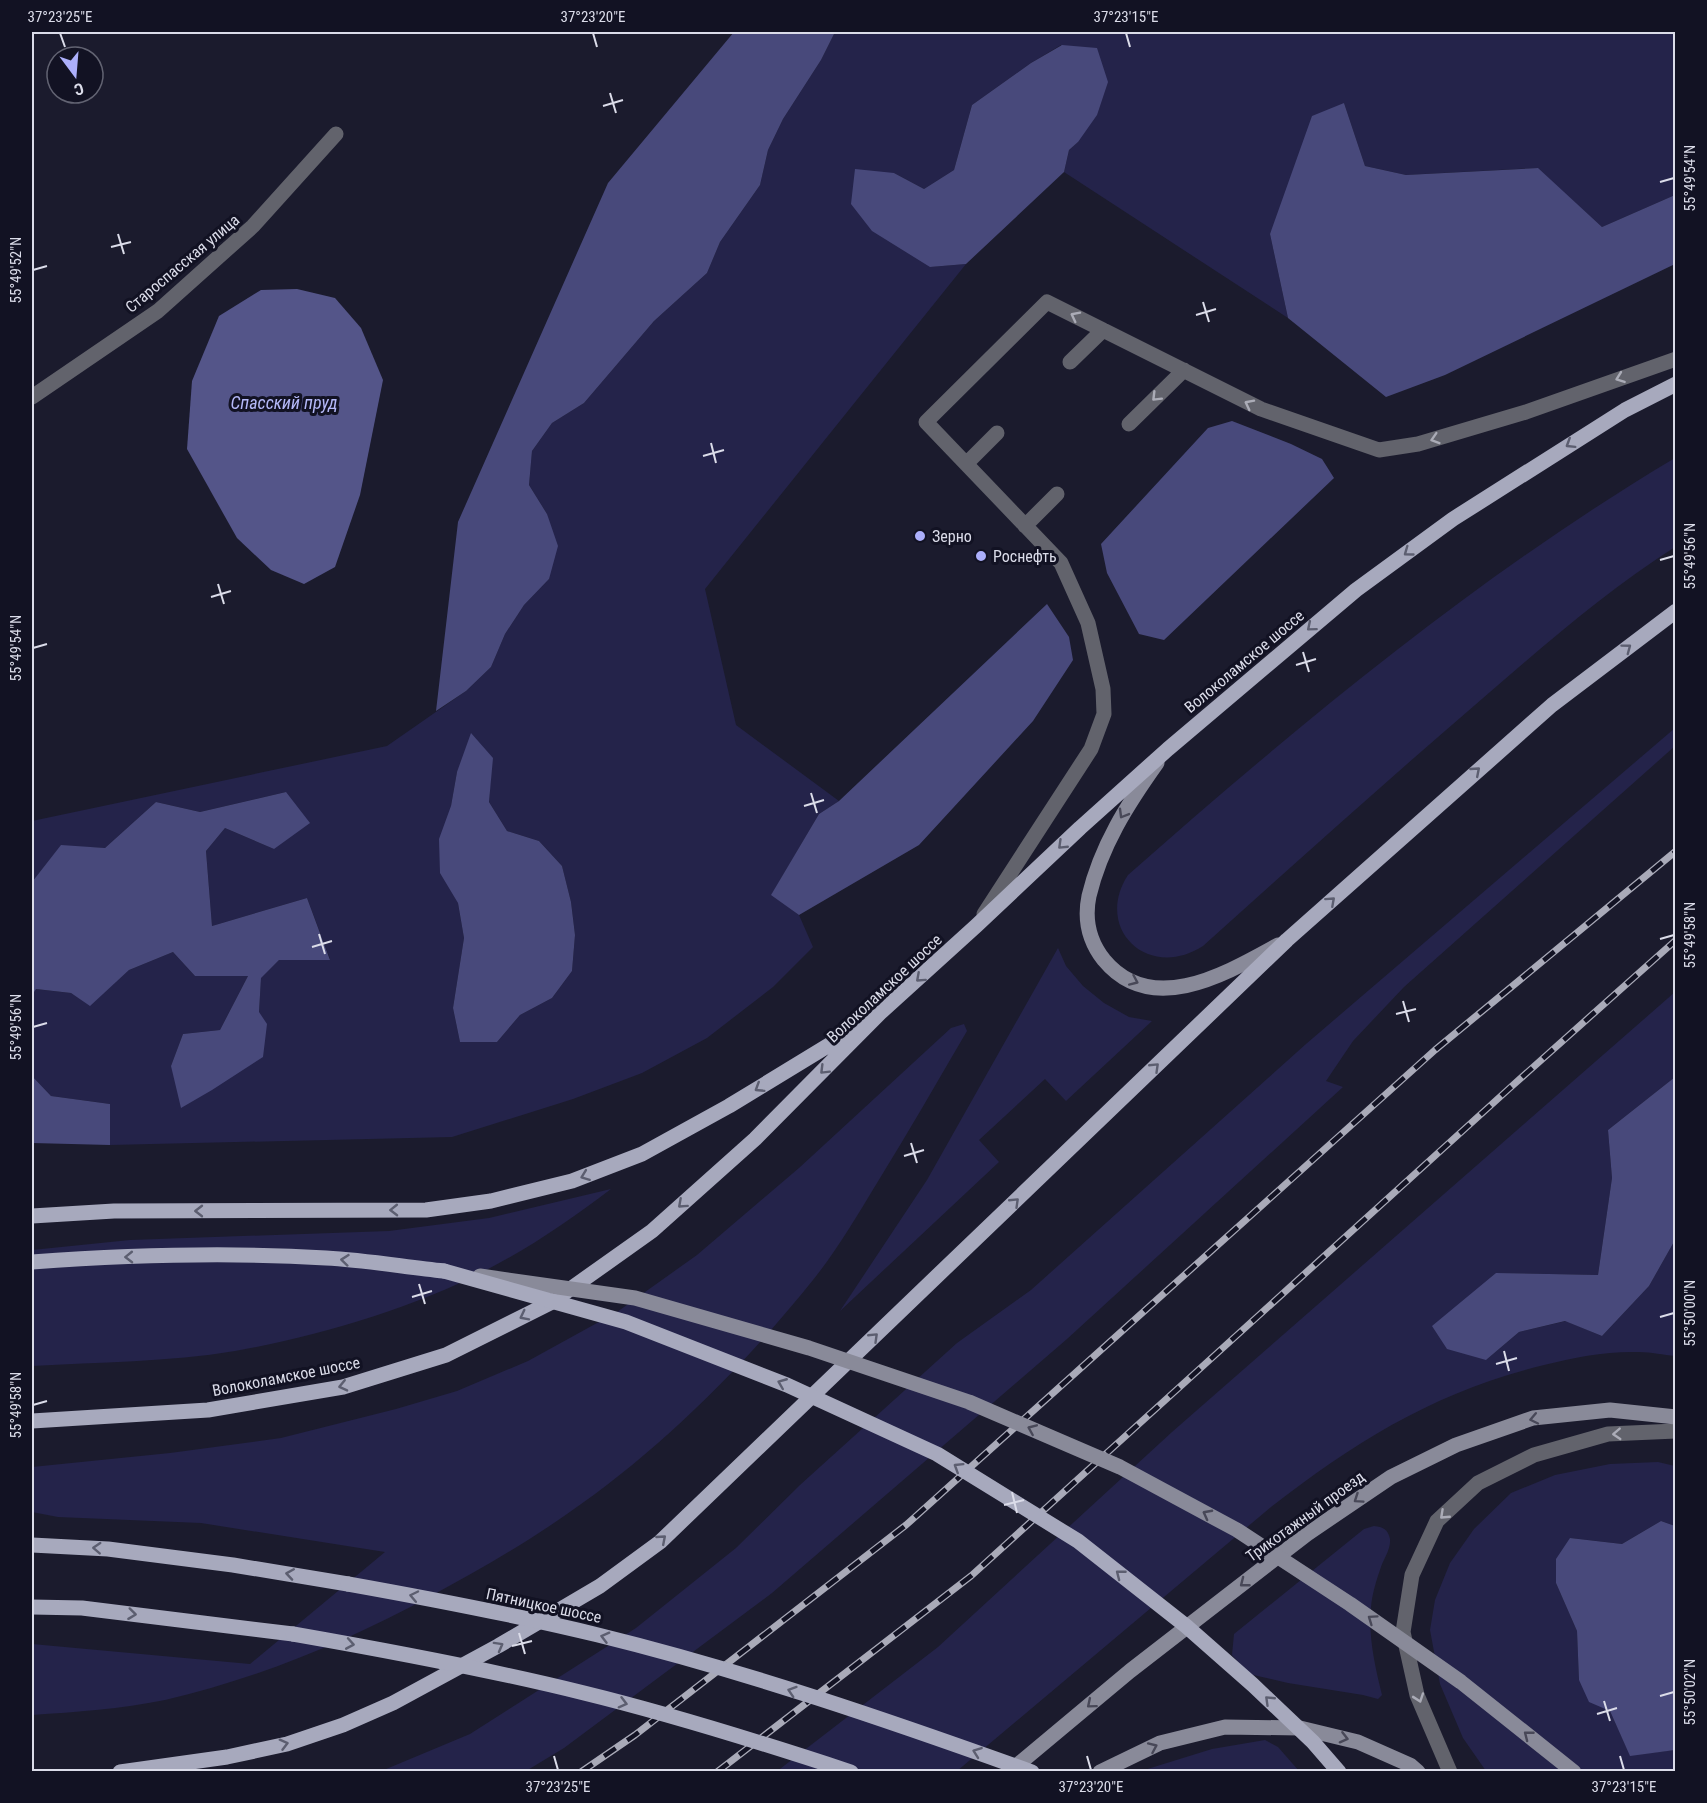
<svg xmlns="http://www.w3.org/2000/svg" width="1707" height="1803" font-family="'Roboto Condensed',sans-serif">
<rect width="100%" height="100%" fill="#1b1b2d"/>
<path fill="#24234a" fill-rule="evenodd" d="M835,32H1675V195L1602,227L1537,168L1406,175L1365,166L1344,103L1270,234L1288,318L1064,172L1069,150L1078,142L1061,45L1031,63L972,105L954,170L924,189L894,173L930,267L966,264L705,589L736,725L839,801L819,814L772,894L799,915L813,947L773,987L707,1038L642,1073L573,1099L452,1137L110,1145V1104L51,1096L32,1076V995L35,989L71,993L90,1005L129,970L173,952L195,976H248L220,1030L183,1034L171,1066L259,1012L261,977L279,960L330,959L307,898L212,926L206,851L225,828L274,849L286,792L200,812L156,802L105,848L61,846L32,882V821L387,746L466,691L491,667L505,634L524,605L549,579L547,514L529,485L532,451L552,423L584,403L654,321L707,273L720,242L760,185L768,150L783,119L821,60ZM492,758L489,802L507,831L539,841L562,866L571,902L575,935L572,971L552,998L520,1015L497,1042H460L453,1008L464,938L458,903L451,806L457,772Z
M1675,458V547C1604,592 1539,650 1475,705C1383,784 1293,865 1203,946C1149,981 1093,929 1128,875C1298,725 1480,574 1675,458Z
M1675,728V746L1404,987L1353,1041L1326,1081L1343,1087L1067,1339L772,1593L564,1748L526,1771L379,1772L470,1734L636,1628L736,1548L800,1485L957,1343L1031,1290L1306,1044Z
M1058,948L1066,966L1083,986L1104,1003L1129,1017L1152,1021L1066,1101L1045,1079L979,1140L999,1162L840,1311L927,1180Z
M1675,992V1077L1608,1130L1612,1178L1598,1275L1496,1273L1486,1360L1519,1332L1566,1321L1602,1336L1649,1286L1675,1240V1356C1664,1355 1651,1352 1639,1352C1607,1351 1575,1357 1544,1365C1437,1391 1357,1440 1271,1507L957,1771L776,1772L938,1647L1172,1432Z
M964,1024L967,1031C937,1082 908,1133 877,1183C857,1216 837,1250 813,1280C742,1368 660,1450 567,1514C523,1545 477,1571 431,1596C346,1642 259,1678 165,1700C121,1709 76,1712 32,1715V1644L250,1664L385,1552L201,1523L58,1517L32,1512V1467L170,1453L281,1438L396,1409L457,1391L528,1361L617,1312L697,1255L799,1168L951,1028Z
M611,1189C575,1216 540,1241 501,1262C425,1305 321,1336 235,1351C169,1362 98,1362 32,1366V1250L130,1240L389,1231L489,1218Z
M1658,1462L1675,1466V1526L1661,1521L1622,1544L1570,1538L1556,1583L1577,1631L1579,1680L1610,1711L1630,1755L1675,1750V1771H1486L1463,1738L1440,1684L1430,1630L1435,1600L1450,1563L1474,1529L1511,1493L1555,1475L1610,1464Z
M1374,1526C1383,1527 1388,1529 1390,1539C1391,1550 1383,1559 1380,1570C1376,1581 1372,1595 1371,1607C1368,1636 1375,1666 1382,1695L1378,1699L1363,1695L1288,1683L1249,1674L1232,1655L1234,1634L1364,1529Z
M1265,1740L1278,1747L1299,1771H1141L1212,1749Z"/>
<path fill="#48497b" d="M734,32H835L821,60L783,119L768,150L760,185L720,242L707,273L654,321L584,403L552,423L532,451L529,485L547,514L558,546L549,579L524,605L505,634L491,667L466,691L436,711L458,522L608,183Z
M1062,45L1097,48L1108,82L1097,115L1078,142L1069,150L1064,172L966,264L930,267L872,231L851,204L855,169L894,173L924,189L954,170L972,105L1031,63Z
M1344,103L1365,166L1406,175L1538,168L1602,227L1675,195V264L1445,375L1386,397L1288,318L1270,234L1312,116Z
M1232,421L1291,444L1322,459L1334,478L1164,640L1139,634L1107,573L1101,544L1208,428Z
M1047,604L1069,637L1073,660L1033,721L919,845L799,915L771,895L819,814L839,801Z
M471,733L493,758L489,802L507,831L539,841L562,866L571,902L575,935L572,971L552,998L520,1015L497,1042H460L453,1008L464,938L458,903L440,873L439,839L451,806L457,772Z
M286,792L310,823L274,849L225,828L206,851L212,926L307,898L330,960H279L261,978L259,1012L267,1024L263,1057L212,1090L181,1108L171,1066L183,1034L220,1030L248,976H195L173,952L129,970L90,1006L71,993L36,989L32,995V882L61,845L105,848L156,802L200,812Z
M32,1076L51,1096L110,1104V1145L32,1143Z
M1675,1077V1240L1649,1286L1602,1336L1565,1321L1519,1332L1486,1360L1447,1349L1432,1326L1496,1273L1598,1275L1612,1178L1608,1130Z
M1661,1521L1675,1526V1750L1630,1756L1610,1711L1589,1702L1579,1680L1577,1631L1556,1583V1559L1570,1538L1622,1544Z"/>
<path fill="#545589" d="M297,289L335,298L361,328L383,380L360,495L335,567L304,584L271,570L237,538L187,449L192,381L219,316L261,290Z"/>
<g fill="none" stroke-linecap="round" stroke-linejoin="round">
<path stroke="#62636c" stroke-width="15" d="M1070,362L1103,330
M1129,424L1184,370
M966,464L997,433
M1025,526L1057,494
M984,914L1091,749L1104,714L1103,689L1088,623L1061,563L926,422L1047,302L1261,409L1379,450L1418,444L1526,412L1676,359"/>
<path stroke="#62636c" stroke-width="15" d="M32,397L158,311L253,226L336,134"/>
<path stroke="#62636c" stroke-width="15" d="M1450,1772L1417,1695L1403,1632L1412,1575L1437,1521L1478,1483L1534,1455L1608,1434L1676,1431"/>
<path stroke="#898a99" stroke-width="15" d="M1157,763C1127,805 1101,846 1089,896C1084,920 1089,941 1104,960C1152,1018 1227,973 1278,945
M1009,1772L1130,1671L1307,1534L1391,1477L1456,1445L1533,1418L1610,1410L1676,1417
M1100,1772L1160,1743L1225,1727L1300,1728L1358,1742L1410,1765L1418,1772"/>
<path stroke="#a7a9bd" stroke-width="15" d="M32,1216L114,1211L426,1210L491,1201L572,1181L642,1154L729,1106L857,1028
M32,1262C129,1255 228,1252 326,1258C365,1260 405,1267 444,1271
M32,1421L208,1410L343,1387L446,1355L552,1302L652,1231L755,1139L880,1013L976,926L1080,828L1168,749L1356,590L1453,519L1625,410L1676,384
M32,1545L108,1549L233,1565L348,1584
M32,1607L82,1608L293,1634
M120,1772L227,1757L287,1744L343,1725L393,1703L498,1646L600,1586L660,1542L1287,940L1552,705L1676,611"/>
<g stroke="#a9aab8" stroke-width="7">
<path id="rail" d="M581,1772L635,1735L906,1525L1435,1050L1676,851
M717,1772L971,1576L1512,1086L1676,940"/>
</g>
<use href="#rail" stroke="#121223" stroke-width="4.5" stroke-dasharray="14" stroke-linecap="butt"/>
<path stroke="#898a99" stroke-width="15" d="M480,1276L635,1298L809,1348L969,1402L1120,1467L1237,1530L1350,1604L1461,1682L1574,1772"/>
<path stroke="#a7a9bd" stroke-width="15" d="M444,1271L626,1322L787,1385L937,1454L1078,1541L1186,1626L1253,1685L1313,1742L1339,1772
M348,1584C432,1599 516,1615 598,1635C745,1671 890,1721 1032,1772
M293,1634C390,1651 488,1669 584,1693C674,1715 763,1743 851,1772"/>
</g>
<defs><path id="oneway-chevron" d="M-2-3.5L2.5 0L-2 3.5" fill="none" stroke-width="1.6" stroke-linecap="round" stroke-linejoin="round" transform="scale(1.5)"/></defs>
<g stroke="#abacb7">
<use href="#oneway-chevron" transform="translate(1075 316) rotate(-153)"/>
<use href="#oneway-chevron" transform="translate(1620 378) rotate(160)"/>
<use href="#oneway-chevron" transform="translate(1156 397) rotate(135)"/>
<use href="#oneway-chevron" transform="translate(1249 404) rotate(-153)"/>
<use href="#oneway-chevron" transform="translate(1435 439) rotate(163)"/>
<use href="#oneway-chevron" transform="translate(1617 1434) rotate(177)"/>
<use href="#oneway-chevron" transform="translate(1444 1515) rotate(137)"/>
<use href="#oneway-chevron" transform="translate(1419 1698) rotate(71)"/>
</g>
<g stroke="#5c5e70">
<use href="#oneway-chevron" transform="translate(1570 444) rotate(148)"/>
<use href="#oneway-chevron" transform="translate(1408 552) rotate(144)"/>
<use href="#oneway-chevron" transform="translate(1311 627) rotate(140)"/>
<use href="#oneway-chevron" transform="translate(1627 648) rotate(-37)"/>
<use href="#oneway-chevron" transform="translate(1476 771) rotate(-41)"/>
<use href="#oneway-chevron" transform="translate(1062 845) rotate(136)"/>
<use href="#oneway-chevron" transform="translate(1331 901) rotate(-42)"/>
<use href="#oneway-chevron" transform="translate(920 978) rotate(138)"/>
<use href="#oneway-chevron" transform="translate(1155 1067) rotate(-44)"/>
<use href="#oneway-chevron" transform="translate(824 1070) rotate(135)"/>
<use href="#oneway-chevron" transform="translate(759 1088) rotate(148)"/>
<use href="#oneway-chevron" transform="translate(585 1176) rotate(159)"/>
<use href="#oneway-chevron" transform="translate(1015 1202) rotate(-44)"/>
<use href="#oneway-chevron" transform="translate(682 1204) rotate(138)"/>
<use href="#oneway-chevron" transform="translate(394 1210) rotate(179)"/>
<use href="#oneway-chevron" transform="translate(199 1211) rotate(180)"/>
<use href="#oneway-chevron" transform="translate(129 1257) rotate(179)"/>
<use href="#oneway-chevron" transform="translate(345 1260) rotate(-174)"/>
<use href="#oneway-chevron" transform="translate(524 1316) rotate(153)"/>
<use href="#oneway-chevron" transform="translate(874 1337) rotate(-44)"/>
<use href="#oneway-chevron" transform="translate(782 1383) rotate(-158)"/>
<use href="#oneway-chevron" transform="translate(343 1386) rotate(167)"/>
<use href="#oneway-chevron" transform="translate(958 1467) rotate(-148)"/>
<use href="#oneway-chevron" transform="translate(662 1539) rotate(-41)"/>
<use href="#oneway-chevron" transform="translate(97 1548) rotate(-177)"/>
<use href="#oneway-chevron" transform="translate(290 1574) rotate(-171)"/>
<use href="#oneway-chevron" transform="translate(1120 1574) rotate(-142)"/>
<use href="#oneway-chevron" transform="translate(414 1596) rotate(-168)"/>
<use href="#oneway-chevron" transform="translate(132 1614) rotate(7)"/>
<use href="#oneway-chevron" transform="translate(605 1637) rotate(-165)"/>
<use href="#oneway-chevron" transform="translate(350 1644) rotate(10)"/>
<use href="#oneway-chevron" transform="translate(499 1646) rotate(-29)"/>
<use href="#oneway-chevron" transform="translate(792 1691) rotate(-162)"/>
<use href="#oneway-chevron" transform="translate(1269 1700) rotate(-136)"/>
<use href="#oneway-chevron" transform="translate(623 1703) rotate(15)"/>
<use href="#oneway-chevron" transform="translate(284 1744) rotate(-15)"/>
<use href="#oneway-chevron" transform="translate(977 1752) rotate(-160)"/>
</g>
<g stroke="#484858">
<use href="#oneway-chevron" transform="translate(1123 814) rotate(120)"/>
<use href="#oneway-chevron" transform="translate(1134 981) rotate(24)"/>
<use href="#oneway-chevron" transform="translate(1534 1419) rotate(168)"/>
<use href="#oneway-chevron" transform="translate(1032 1429) rotate(-157)"/>
<use href="#oneway-chevron" transform="translate(1358 1499) rotate(146)"/>
<use href="#oneway-chevron" transform="translate(1207 1514) rotate(-152)"/>
<use href="#oneway-chevron" transform="translate(1244 1583) rotate(142)"/>
<use href="#oneway-chevron" transform="translate(1372 1619) rotate(-145)"/>
<use href="#oneway-chevron" transform="translate(1091 1704) rotate(140)"/>
<use href="#oneway-chevron" transform="translate(1528 1735) rotate(-142)"/>
<use href="#oneway-chevron" transform="translate(1344 1738) rotate(14)"/>
<use href="#oneway-chevron" transform="translate(1153 1747) rotate(-24)"/>
</g>
<path fill="none" stroke="#dbdce9" stroke-width="2" d="M60,33L65,47M593,33L597,47M1126,33L1130,47M610,93L616,113M603,106L623,100M1660,182L1674,178M118,234L124,254M111,247L131,242M33,270L47,266M1203,302L1209,322M1196,315L1216,309M711,443L716,463M703,456L724,450M1660,560L1674,556M218,584L224,604M211,597L231,591M33,648L47,644M1303,652L1309,672M1296,665L1316,659M811,793L817,813M804,806L824,800M319,934L325,954M1660,939L1674,935M312,947L332,941M1403,1001L1409,1022M1396,1014L1416,1009M33,1027L47,1023M911,1143L917,1163M904,1156L924,1150M419,1284L425,1304M412,1297L432,1291M1660,1317L1674,1313M1504,1351L1509,1371M1496,1364L1517,1358M33,1405L47,1401M1012,1492L1017,1513M1004,1505L1024,1500M519,1633L525,1654M512,1646L532,1641M1660,1696L1674,1692M1604,1701L1610,1721M1597,1714L1617,1708M554,1756L558,1770M1087,1756L1091,1770M1620,1756L1624,1770"/>
<g fill="#acaffb" stroke="#121223" stroke-width="2">
<circle cx="920" cy="536" r="6"/>
<circle cx="981" cy="556" r="6"/>
</g>
<g text-anchor="middle" stroke-width="6" stroke-linejoin="round" paint-order="stroke">
<g font-size="16" fill="#dbdce9" stroke="#121223">
<text transform="translate(182 263) rotate(-40)" y="6">Староспасская улица</text>
<text transform="translate(1244 661) rotate(-40)" y="6">Волоколамское шоссе</text>
<text transform="translate(884 988) rotate(-43)" y="6">Волоколамское шоссе</text>
<text transform="translate(286 1376) rotate(-11)" y="6">Волоколамское шоссе</text>
<text transform="translate(1305 1516) rotate(-36)" y="6">Трикотажный проезд</text>
<text transform="translate(544 1605) rotate(12)" y="6">Пятницкое шоссе</text>
</g>
<g font-size="16" fill="#dbdce9" stroke="#121223" text-anchor="start">
<text x="932" y="542">Зерно</text>
<text x="993" y="562">Роснефть</text>
</g>
<g font-size="18" font-style="italic" fill="#b4b8f7" stroke="#121223">
<text x="284" y="409">Спасский пруд</text>
</g>
</g>
<rect width="1707" height="1803" fill="none" stroke="#121223" stroke-width="66"/>
<g transform="translate(75 75) rotate(164)"><circle r="28" fill="#121223" stroke="#626372" stroke-width="1.5"/>
<path d="M0-4.5L10 22L0 15L-10 22Z" fill="#acaffb"/>
<text y="-9" font-size="16" font-weight="bold" text-anchor="middle" fill="#dbdce9">С</text>
</g>
<rect x="33" y="33" width="1641" height="1737" fill="none" stroke="#dbdce9" stroke-width="2"/>
<g font-size="15" text-anchor="middle" fill="#dbdce9">
<text x="60" y="22">37°23'25"E</text>
<text x="593" y="22">37°23'20"E</text>
<text x="1126" y="22">37°23'15"E</text>
<text transform="translate(1690 178) rotate(-90)" y="5">55°49'54"N</text>
<text transform="translate(16 270) rotate(-90)" y="5">55°49'52"N</text>
<text transform="translate(1690 556) rotate(-90)" y="5">55°49'56"N</text>
<text transform="translate(16 648) rotate(-90)" y="5">55°49'54"N</text>
<text transform="translate(1690 935) rotate(-90)" y="5">55°49'58"N</text>
<text transform="translate(16 1027) rotate(-90)" y="5">55°49'56"N</text>
<text transform="translate(1690 1313) rotate(-90)" y="5">55°50'00"N</text>
<text transform="translate(16 1405) rotate(-90)" y="5">55°49'58"N</text>
<text transform="translate(1690 1692) rotate(-90)" y="5">55°50'02"N</text>
<text x="558" y="1792">37°23'25"E</text>
<text x="1091" y="1792">37°23'20"E</text>
<text x="1624" y="1792">37°23'15"E</text>
</g>
</svg>
